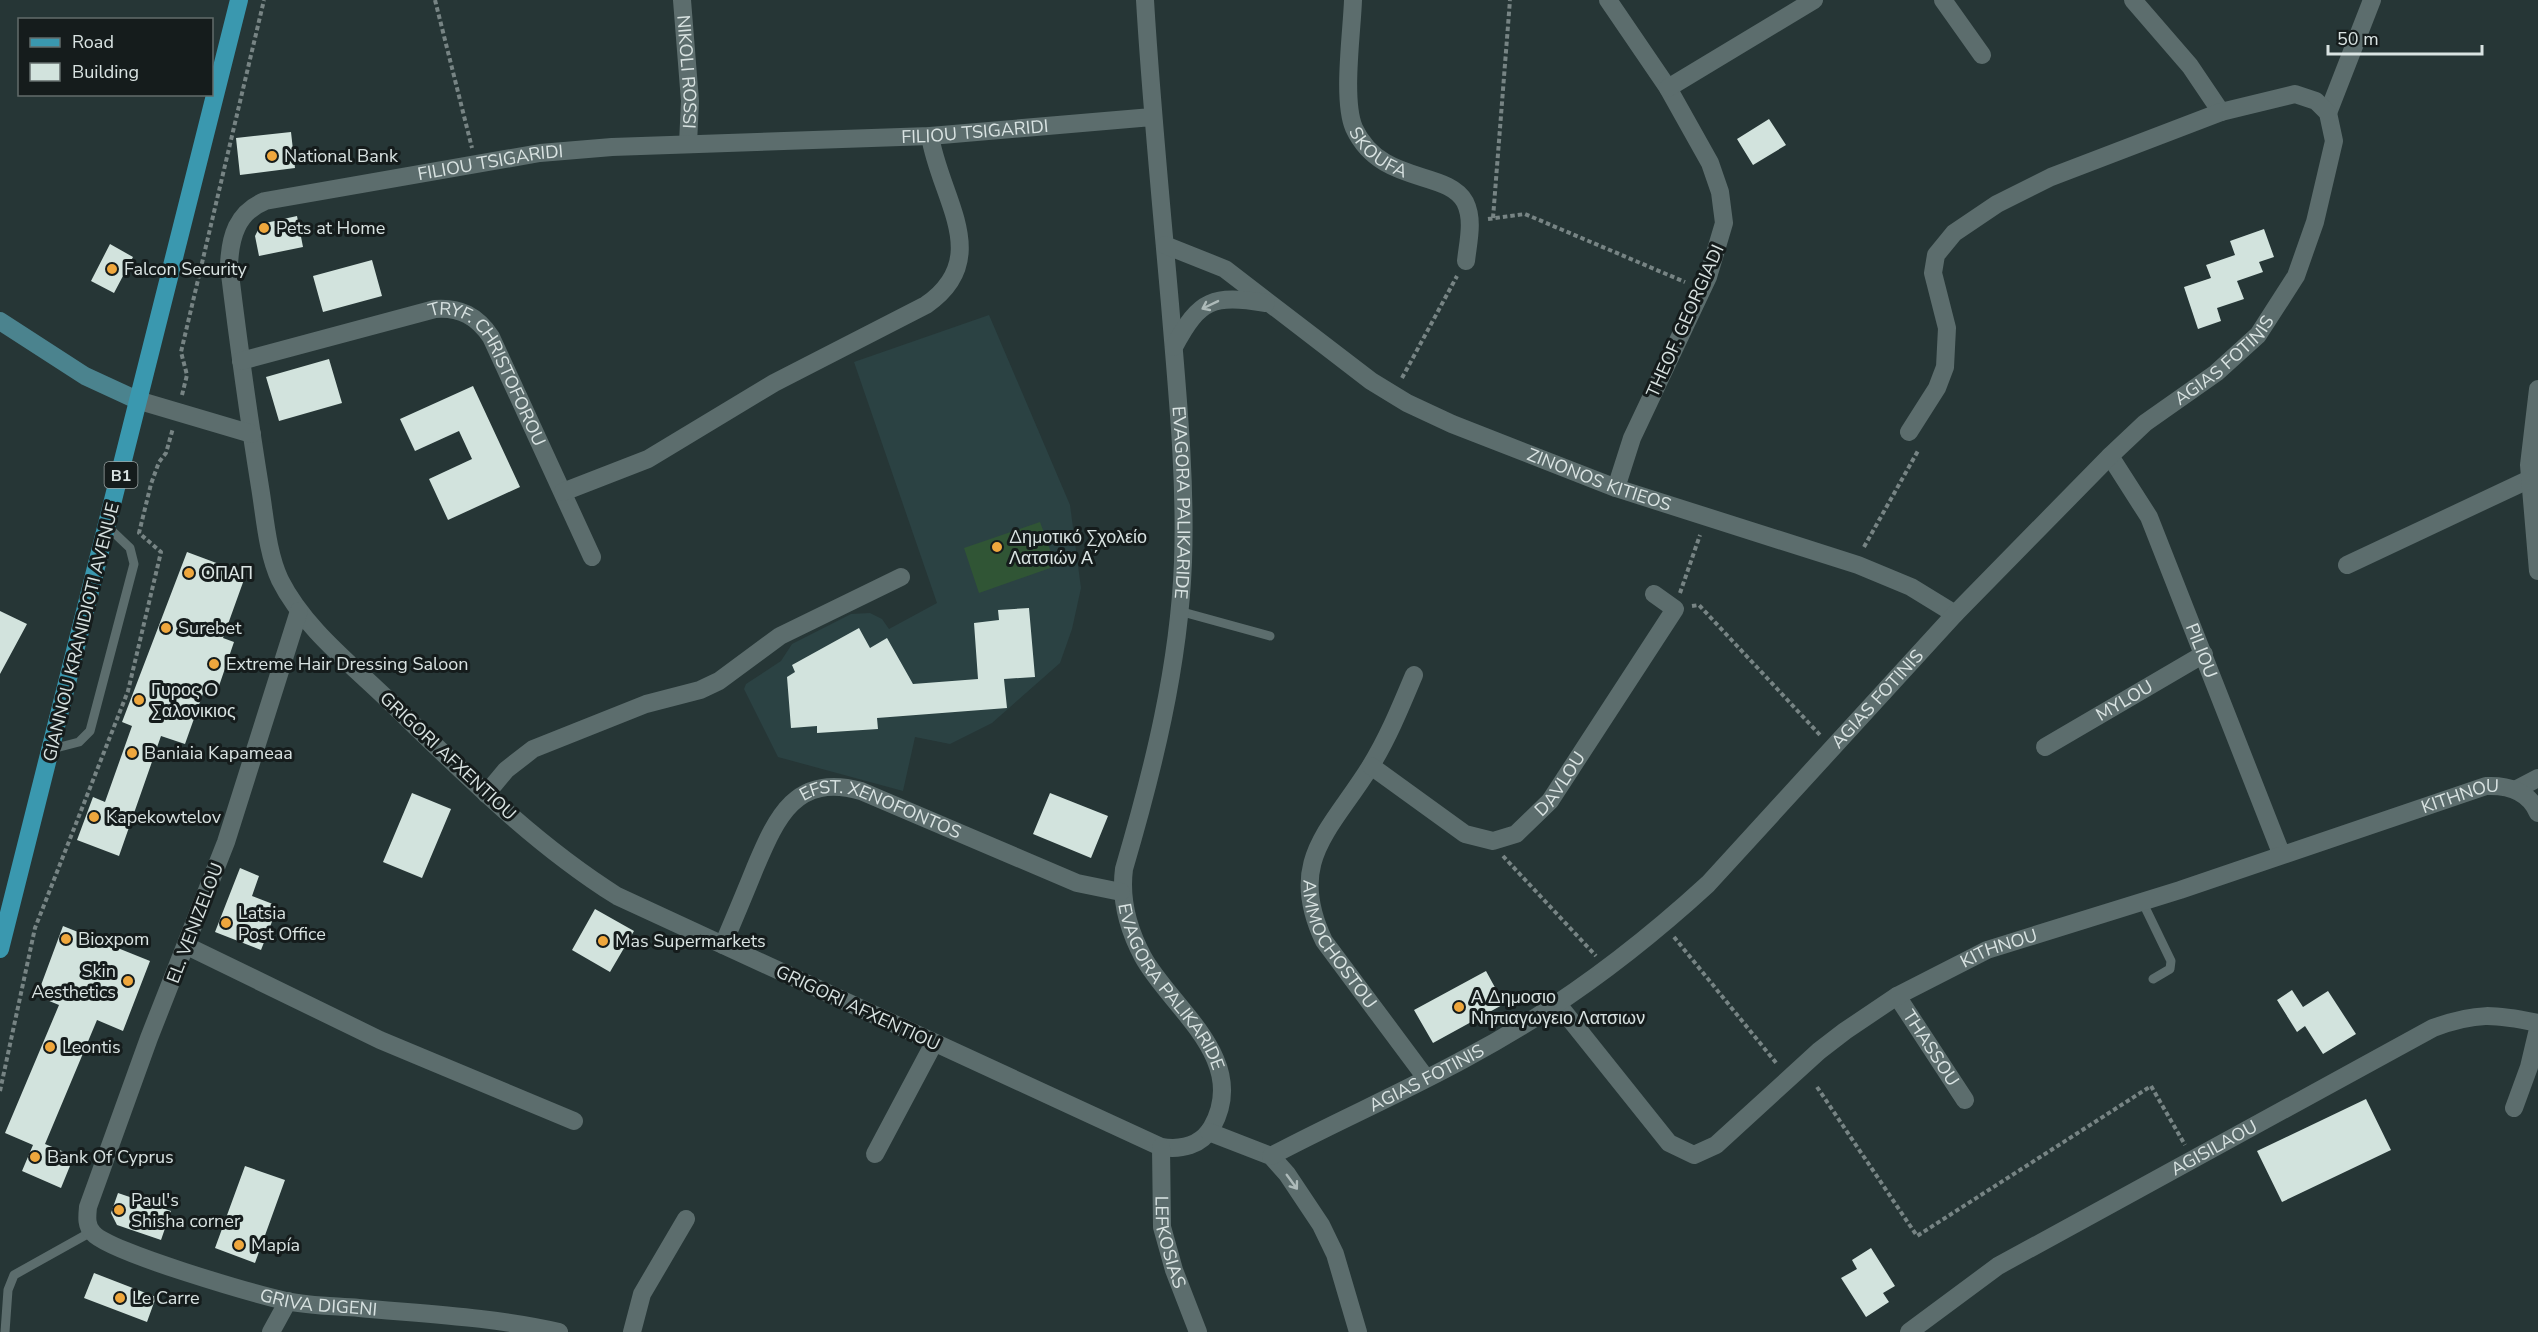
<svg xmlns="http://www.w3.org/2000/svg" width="2538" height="1332" font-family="'Nunito Sans',sans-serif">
<rect width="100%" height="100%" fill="#263636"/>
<path fill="#2b4243" d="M989,315L1070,505L1081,588L1072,629L1060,663L992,723L950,744L915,737L903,791L778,757L744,689L746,684L781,661L792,644L851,614L870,613L882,619L889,629L937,603L854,362Z"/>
<path fill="#305535" d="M1040,522L1056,566L979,593L964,548Z"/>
<path fill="#d2e3dd" d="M1769,119L1786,145L1753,165L1737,139Z
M291,132L295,168L240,175L236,138Z
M297,216L303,247L259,256L255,236L261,224Z
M2264,229L2274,257L2259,262L2263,272L2237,281L2244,299L2217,308L2221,321L2198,329L2184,287L2211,278L2206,265L2235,255L2230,241Z
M110,244L133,257L114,293L91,281Z
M372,260L382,296L323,312L313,276Z
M329,359L342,403L279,421L266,377Z
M473,386L520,487L448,520L429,479L472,459L459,431L415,451L400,419Z
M187,552L246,574L223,638L234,642L219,686L207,682L185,744L161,736L119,856L77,840L93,797L105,802L132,726L122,722Z
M1029,608L1035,677L1004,679L1007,708L877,718L878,729L817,733V726L791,728L787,677L795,672L792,665L859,628L870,648L887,638L913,684L978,679L974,623L999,620L998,610Z
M0,611L27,624L0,674Z
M412,793L451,809L422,878L383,862Z
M1050,793L1108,816L1091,858L1033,834Z
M240,868L259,876L252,896L278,906L261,950L215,932Z
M595,909L634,931L610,972L572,950Z
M63,926L150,961L123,1031L97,1020L45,1144L74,1156L61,1188L22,1171L33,1145L5,1133L59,1005L37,996Z
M1486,971L1504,1004L1433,1043L1414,1010Z
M2292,990L2303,1007L2328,991L2356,1034L2323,1054L2305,1026L2297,1032L2277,1000Z
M2366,1099L2391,1150L2282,1202L2257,1151Z
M245,1166L285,1180L255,1263L215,1248Z
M118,1193L171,1211L161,1240L117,1225L111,1213Z
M1871,1248L1895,1286L1883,1293L1889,1302L1866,1317L1841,1278L1857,1269L1852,1260Z
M94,1273L156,1297L147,1322L84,1298Z"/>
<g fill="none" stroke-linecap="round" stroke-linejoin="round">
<path stroke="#778484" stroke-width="4" stroke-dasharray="4.5 3" stroke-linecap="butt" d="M435,0L472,148
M1493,218L1510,0
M1488,219L1525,214L1685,282
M1402,378L1457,276
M182,395L187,375L181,352L264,0
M1864,547L1919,449
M1680,593L1700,535
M1692,606L1699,605L1820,735
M1503,856L1596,956
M1674,937L1777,1064
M1817,1087L1917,1236L2151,1086L2185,1145
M0,1091L35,928L128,691L161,552L139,533L151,484L159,462L166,453L173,428"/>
<path stroke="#5c6d6d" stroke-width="9" d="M1179,611L1270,636
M52,749L79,742L90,731L134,564L130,548L109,528
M2142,901L2171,961L2170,969L2153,979
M5,1332L8,1290L14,1275L91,1232"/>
<g stroke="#5c6d6d" stroke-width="18">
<path id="s1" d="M682,0L690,101L688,144"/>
<path id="s2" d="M1145,0C1151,101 1161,202 1170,304C1177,390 1186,476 1183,562C1179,667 1153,770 1124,869C1120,900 1128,929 1143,957C1171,1008 1250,1059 1212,1127C1201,1146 1181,1150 1161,1147L617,896C531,842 461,770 389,701C351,664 304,628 280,580C267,552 265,517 260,487C248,413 238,340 229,266C230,237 237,212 265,201L540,153L612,147L930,136L1152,117"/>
<path id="s3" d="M1353,0C1352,32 1342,100 1354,128C1381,186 1447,169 1465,202C1474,220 1468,242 1466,261"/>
<path d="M1608,0L1668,88L1710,163L1720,192L1724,223L1708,277L1632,438L1616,488"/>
<path d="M1943,0L1982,55"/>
<path d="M2133,0L2190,66L2221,112"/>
<path d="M1668,88L1814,0"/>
<path d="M2328,113L2372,0"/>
<path id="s4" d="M1165,245L1225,269L1371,381L1407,403L1452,424L1616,488L1858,565L1911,587L1955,614"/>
<path d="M1174,347C1200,298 1213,295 1266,303"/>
<path id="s5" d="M241,361L435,309C460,307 477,316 491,337L592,557"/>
<path d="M137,400L252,434"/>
<path id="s6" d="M2110,456L2149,517L2281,853"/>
<path d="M563,492L648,459L774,383L926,305C994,258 940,199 930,136"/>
<path d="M2347,565L2530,479"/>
<path d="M2538,571L2529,465L2538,389"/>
<path id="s7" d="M299,611L226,842L149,1038L88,1207C87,1217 86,1226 93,1233C108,1252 255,1294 286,1301C309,1306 335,1306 359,1308C425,1314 494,1317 559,1332"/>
<path id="s8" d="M1414,675C1401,706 1388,738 1370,767C1330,831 1286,861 1324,941L1426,1078"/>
<path id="s9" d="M2045,747L2204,654"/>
<path id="s10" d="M1371,766L1465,834L1493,841L1516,834L1550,801L1675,609L1654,594"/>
<path d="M2517,789L2538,778"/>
<path d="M486,794L506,770L533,749L646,704L700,690L719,681L780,636L901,577"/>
<path id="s11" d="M723,945C734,919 745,893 755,868C777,816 796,773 861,791L1077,883L1121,892"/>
<path d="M187,946L380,1040L574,1121"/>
<path id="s12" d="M1897,996L1965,1100"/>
<path id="s13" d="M1557,1003L1669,1143L1694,1155L1716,1145L1819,1051L1845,1031L1897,996L1987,950L2180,890L2486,786C2508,785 2529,791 2538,813"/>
<path d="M2514,1108L2529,1067L2538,1029"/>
<path d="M1209,1132L1271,1156L1287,1174L1321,1225L1335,1254L1358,1332"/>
<path id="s14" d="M1161,1147L1162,1227L1174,1270L1198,1332"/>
<path d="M875,1154L934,1043"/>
<path id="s15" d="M1271,1156C1335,1122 1402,1093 1466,1058C1553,1012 1635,951 1708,884L1955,614L2110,456L2145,423L2216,373L2258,335L2296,276L2315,222L2334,141L2328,113L2316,101L2295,94L2221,112L2051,177L1997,204L1954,233L1936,255L1933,273L1947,328L1945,367L1937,388L1909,432"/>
<path d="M271,1332L288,1301"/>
<path d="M632,1332L642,1294L686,1219"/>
<path id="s16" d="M1909,1332L1998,1266L2433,1028C2477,1012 2494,1014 2538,1023"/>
</g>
<path stroke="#4b838e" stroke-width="18" d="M0,321L85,376L137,400"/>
<path stroke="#3a98af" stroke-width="18" d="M0,949C82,633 158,316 239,0"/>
</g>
<defs><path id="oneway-shaft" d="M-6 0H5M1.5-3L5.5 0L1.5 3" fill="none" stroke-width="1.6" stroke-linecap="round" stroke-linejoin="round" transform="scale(1.5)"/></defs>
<g stroke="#adbab9">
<use href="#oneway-shaft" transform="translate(1210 305) rotate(154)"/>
<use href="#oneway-shaft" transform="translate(1292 1182) rotate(54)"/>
</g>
<g fill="#efa73d" stroke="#151c1c" stroke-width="2">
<circle cx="272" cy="156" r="6"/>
<circle cx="264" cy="228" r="6"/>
<circle cx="112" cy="269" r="6"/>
<circle cx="997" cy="547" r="6"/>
<circle cx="189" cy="573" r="6"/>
<circle cx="166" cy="628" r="6"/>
<circle cx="214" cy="664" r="6"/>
<circle cx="139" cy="700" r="6"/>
<circle cx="132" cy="753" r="6"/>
<circle cx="94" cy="817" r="6"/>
<circle cx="226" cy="923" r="6"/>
<circle cx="66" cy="939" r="6"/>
<circle cx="603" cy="941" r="6"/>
<circle cx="128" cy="981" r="6"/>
<circle cx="1459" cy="1007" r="6"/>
<circle cx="50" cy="1047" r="6"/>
<circle cx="35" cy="1157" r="6"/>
<circle cx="119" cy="1210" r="6"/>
<circle cx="239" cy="1245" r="6"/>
<circle cx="120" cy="1298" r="6"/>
</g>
<g text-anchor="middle" stroke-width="6" stroke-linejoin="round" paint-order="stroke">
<rect fill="#151c1c" stroke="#9ea7a7" stroke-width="1.5" x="104.5" y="462" width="33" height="26" rx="4.5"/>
<g font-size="16" font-weight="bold" fill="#d9e3e2">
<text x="121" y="481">B1</text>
</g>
<g font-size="18" fill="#d9e3e2" stroke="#151c1c">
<text dy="6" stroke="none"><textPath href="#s1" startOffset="72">NIKOLI ROSSI</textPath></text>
<text dy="6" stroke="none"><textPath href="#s2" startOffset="3399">FILIOU TSIGARIDI</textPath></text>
<text dy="6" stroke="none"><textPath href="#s3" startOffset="164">SKOUFA</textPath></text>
<text dy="6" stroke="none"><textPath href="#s2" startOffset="2913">FILIOU TSIGARIDI</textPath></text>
<text transform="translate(1685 321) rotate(-66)" y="6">THEOF. GEORGIADI</text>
<text dy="6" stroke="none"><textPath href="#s15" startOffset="1254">AGIAS FOTINIS</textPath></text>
<text dy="6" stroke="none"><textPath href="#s5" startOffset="290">TRYF. CHRISTOFOROU</textPath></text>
<text dy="6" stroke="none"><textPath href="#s4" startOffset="498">ZINONOS KITIEOS</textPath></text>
<text dy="6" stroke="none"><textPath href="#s2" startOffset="504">EVAGORA PALIKARIDE</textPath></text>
<text transform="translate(81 632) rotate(-76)" y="6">GIANNOU KRANIDIOTI AVENUE</text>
<text dy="6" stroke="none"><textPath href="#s6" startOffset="216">PILIOU</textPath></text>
<text dy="6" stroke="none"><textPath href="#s15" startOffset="768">AGIAS FOTINIS</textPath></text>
<text dy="6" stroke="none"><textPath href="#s9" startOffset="92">MYLOU</textPath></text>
<text transform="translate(448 756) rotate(43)" y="6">GRIGORI AFXENTIOU</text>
<text dy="6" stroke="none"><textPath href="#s10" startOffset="236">DAVLOU</textPath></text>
<text dy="6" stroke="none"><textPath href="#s13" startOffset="1065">KITHNOU</textPath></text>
<text dy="6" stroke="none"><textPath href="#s11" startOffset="255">EFST. XENOFONTOS</textPath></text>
<text transform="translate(195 923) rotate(-69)" y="6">EL. VENIZELOU</text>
<text dy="6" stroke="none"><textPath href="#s8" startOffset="304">AMMOCHOSTOU</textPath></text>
<text dy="6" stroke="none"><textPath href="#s13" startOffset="579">KITHNOU</textPath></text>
<text dy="6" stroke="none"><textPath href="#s2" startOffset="1008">EVAGORA PALIKARIDE</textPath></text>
<text transform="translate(858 1008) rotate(25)" y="6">GRIGORI AFXENTIOU</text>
<text dy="6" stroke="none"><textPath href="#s12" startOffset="62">THASSOU</textPath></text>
<text dy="6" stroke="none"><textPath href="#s15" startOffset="174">AGIAS FOTINIS</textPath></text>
<text dy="6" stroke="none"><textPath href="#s16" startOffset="357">AGISILAOU</textPath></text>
<text dy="6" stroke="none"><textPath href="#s14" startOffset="96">LEFKOSIAS</textPath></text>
<text dy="6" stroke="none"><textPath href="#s7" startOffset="898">GRIVA DIGENI</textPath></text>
</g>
<g font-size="18" fill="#d9e3e2" stroke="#151c1c" text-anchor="start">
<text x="284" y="162">National Bank</text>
<text x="276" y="234">Pets at Home</text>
<text x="124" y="275">Falcon Security</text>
<text x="1009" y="543">Δημοτικό Σχολείο<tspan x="1009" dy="21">Λατσιών Α΄</tspan></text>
<text x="201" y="579">ΟΠΑΠ</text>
<text x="178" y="634">Surebet</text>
<text x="226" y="670">Extreme Hair Dressing Saloon</text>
<text x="151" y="696">Γυρος Ο<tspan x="151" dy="21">Σαλονικιος</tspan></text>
<text x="144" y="759">Baniaia Kapameaa</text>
<text x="106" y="823">Kapekowtelov</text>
<text x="238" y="919">Latsia<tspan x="238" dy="21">Post Office</tspan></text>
<text x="78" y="945">Bioxpom</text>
<text x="615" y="947">Mas Supermarkets</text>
<text x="116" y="977" text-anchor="end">Skin<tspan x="116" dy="21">Aesthetics</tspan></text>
<text x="1471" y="1003">Α Δημοσιο<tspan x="1471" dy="21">Νηπιαγωγειο Λατσιων</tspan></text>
<text x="62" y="1053">Leontis</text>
<text x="47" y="1163">Bank Of Cyprus</text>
<text x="131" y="1206">Paul's<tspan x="131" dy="21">Shisha corner</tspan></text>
<text x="251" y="1251">Mapía</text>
<text x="132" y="1304">Le Carre</text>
</g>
</g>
<rect x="18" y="18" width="195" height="78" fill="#151c1c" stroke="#636c6b" stroke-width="1.5"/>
<rect x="30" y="38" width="30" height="9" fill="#3a98af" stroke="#636c6b" stroke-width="1.5"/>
<text x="72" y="48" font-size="18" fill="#d9e3e2">Road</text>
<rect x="30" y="63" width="30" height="18" fill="#d2e3dd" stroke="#636c6b" stroke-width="1.5"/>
<text x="72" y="78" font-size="18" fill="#d9e3e2">Building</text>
<path d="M2328 45v9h154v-9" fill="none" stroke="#d9e3e2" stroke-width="3"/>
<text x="2337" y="45" font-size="18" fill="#d9e3e2" stroke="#151c1c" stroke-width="4.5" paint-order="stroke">50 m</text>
</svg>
